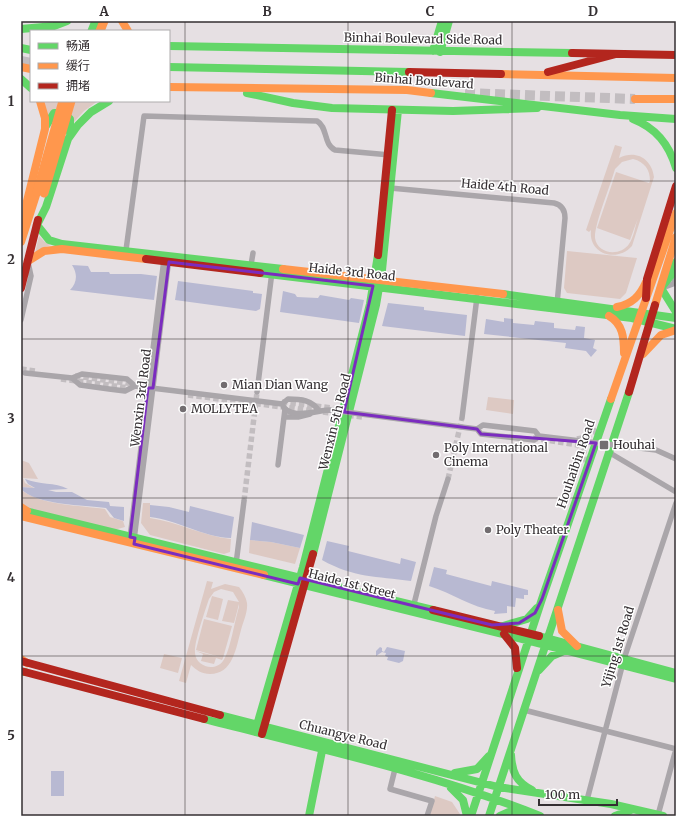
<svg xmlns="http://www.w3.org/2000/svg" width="697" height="837" font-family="Merriweather,'Noto Sans SC',serif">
<rect width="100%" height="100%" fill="#e6e0e3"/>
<path fill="#ddc9c3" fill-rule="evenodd" d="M42,101H98L84,111L74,122L46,115Z
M615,145L622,147L619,158C636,149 652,159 654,177L632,246C617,263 588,254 591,230L589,232L586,230ZM633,159C645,162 650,170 650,181L649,183L616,172L597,228L630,240L638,218C635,226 634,237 629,244C620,257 597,254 595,238C594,225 611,184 615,169L622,162Z
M39,236L45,242L51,245L42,248L35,253Z
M567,251L637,258L626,293L620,299L567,293L564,288Z
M488,397L514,400L513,414L486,410Z
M21,460L29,463L38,479L23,478L25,483L34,488L21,487Z
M21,490C44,506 78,505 105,509L110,517L123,521L125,527L114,530L38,511L21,505Z
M143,503H150V518C178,522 203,536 231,539L230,552L224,554L150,535L141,523Z
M250,540L271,542L300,548L295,564L249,553Z
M207,581L213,582L211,589L225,584L239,587C243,592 246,597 247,603C248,612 243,622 241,630C236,648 233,674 210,674C202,674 196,670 191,665L186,683L179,681ZM221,589L233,592L239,602L228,600L222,621L234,623L239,604V607C235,619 230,652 223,661C215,672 196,667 195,653C194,642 205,611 209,599L214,592Z
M212,596L223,599L218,620L206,617Z
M204,619L232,626L223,658L196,650Z
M196,651L223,658L222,660L216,658L214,664L201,661L203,654Z
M164,654L182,658L178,673L160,668Z
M435,796L452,802L460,814L459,816H429Z"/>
<path fill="#b8b9d2" d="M72,265L88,266L91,272H109L110,274H141L157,276L154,300L70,290C77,283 78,274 72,265Z
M178,281L253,291V293L262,294L260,309L256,311L175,300Z
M283,291L295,294L297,297L318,298L320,295L349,300L351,298L364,300L359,323L280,312Z
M388,303L424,307V310L467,315L465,336L382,326Z
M504,318L513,319V323L534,325L535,321L554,323V328L575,330L576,326L585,327L584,338L595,340L593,348L597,350L591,357L586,351L565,348L566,343L484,334L486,319L504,322Z
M25,479C39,485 55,482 68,489L48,490L56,492H72L87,500L109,502L110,506L124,507V521L114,518L106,508C84,505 36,505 21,489V487L35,488L28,484Z
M150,505L169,507L189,512L190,506L234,517L231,538C202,537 178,520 150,517Z
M252,522L304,535L300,548L271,542L250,540Z
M327,541L349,546L348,551L400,564L401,558L416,562L411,581C376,576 354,578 322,560Z
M434,567L447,570L446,574L491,586L492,581L528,590V595H524V599L516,598L515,607L507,606V613L494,614L495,611C471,607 452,593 429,586Z
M380,647L382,648V651L384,652L387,647L405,651L403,661L399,663L387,660L388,657L385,656L386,653L382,652L376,656V651Z
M51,771H64V796H51Z"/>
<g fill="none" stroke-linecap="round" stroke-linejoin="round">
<path stroke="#c2bdc0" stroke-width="5.5" stroke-dasharray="5.5 3" stroke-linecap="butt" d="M21,369L35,371
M75,376L134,384
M61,379L132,388
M188,395L314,411
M282,402L333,408
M323,412L362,417
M533,438L578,445L584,453L587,466
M577,439L587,437L601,427
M448,479L462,418
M244,501L257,392"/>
<path stroke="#c2bdc0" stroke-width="10" stroke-dasharray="10 5" stroke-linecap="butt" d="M21,61L31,63
M465,93L635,99"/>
<path stroke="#aaa6aa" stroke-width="5.5" d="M390,188L554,203C562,205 565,210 565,218L557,304
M126,250L144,116L317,121C328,127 323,144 335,150L390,155
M251,265L253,253
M662,288L673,284L676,279
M21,320L31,276L28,262
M257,392L272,272
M284,417H298L310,414
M462,418L477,297
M610,453L676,492
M278,465L285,409
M130,538L164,259
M134,540L169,258
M236,564L244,501
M413,608L436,516L448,479
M524,710L676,749
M395,769L390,789L432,801L427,816
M587,800L624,659L676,503
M658,815L676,749"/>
<path stroke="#63d668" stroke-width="8" d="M21,29L54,26L67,21
M169,46L572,53
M21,48L31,50
M433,51L442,21
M440,52L449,21
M169,67L409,72
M21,79L31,88
M247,93L293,103L332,108L453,111L537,108
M431,93L620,115L676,119
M633,119C656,128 669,144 676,168
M46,126L54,113H64L70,119V133
M37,225L49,240L62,244L283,269
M37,225L46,207L68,139L78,125L91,112L109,101
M260,273L632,318L676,329
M661,288L676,312
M661,288L672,274L676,262
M503,294L676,318
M21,510L433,610
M313,554L376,305L382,270L398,110
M264,575L503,634L676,679
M503,626L527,619L537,608
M539,636L676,673
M539,670L552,656L566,650
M21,672H25
M220,715L498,787L611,804L663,816
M204,719C316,748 432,773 540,816
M255,732L303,567L370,304L378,255
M511,755C512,772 516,782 532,790
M455,773L477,769L489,756
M451,788L463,800L467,816
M309,816L322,751
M471,816L542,599L611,399
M489,816L629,392
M500,816L509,812L525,813
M615,816L631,810"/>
<path stroke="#ff974d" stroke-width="8" d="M122,21L128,31
M21,67L31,69
M501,74L676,78
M169,87L407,90L431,93
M635,99H676
M26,224L27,201L45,129V118L40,101
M21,242L37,192
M28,261L44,251L62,249L146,259
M283,269L503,294
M655,305L676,237
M617,307C632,304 640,296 646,282
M609,316C623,324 624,338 624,353
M643,354L661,335L676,330
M611,399L676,213
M21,507L27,511
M21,516L264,575
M558,610L562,631L577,646
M21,659L27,663"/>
<path stroke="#b3261e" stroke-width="8" d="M572,53L676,55
M409,72L501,74
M548,72L616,54
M378,255L392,110
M146,259L260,273
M21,288L38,220
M646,298L647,279L676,186
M629,392L655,305
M433,610L539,636
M504,634L515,648L517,668
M21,661L220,715
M21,671L204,719
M262,734L313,554"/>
<path stroke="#aaa6aa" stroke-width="5.5" d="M25,373L72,378L80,385L109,389L125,391L135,386L282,404C288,421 318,410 330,410L477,429L481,434L534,440L539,436L656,450L676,459
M72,378L82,374L127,379L135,386
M282,404L288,399C301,399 312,400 319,411
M477,429L483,425L535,431L539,436"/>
<path stroke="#63d668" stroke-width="9" d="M92,31L96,21"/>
<path stroke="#ff974d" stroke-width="9" d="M100,31L104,21
M37,192L63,101
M44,193L71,101"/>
</g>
<path fill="none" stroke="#7b2cbf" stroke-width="3" stroke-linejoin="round" d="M169,262L373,286L344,412L477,429L481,434L596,443L542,599L535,613L519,623L492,625L300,578L298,584L134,544L135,538L130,537L148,388H153Z"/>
<path fill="none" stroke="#342f32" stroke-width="1" stroke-opacity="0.55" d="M185,21V816M348,21V816M512,21V816M21,181H676M21,339H676M21,498H676M21,656H676"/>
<g fill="#726d70" stroke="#fff" stroke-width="1.5">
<circle cx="224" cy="385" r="4"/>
<circle cx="183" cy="409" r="4"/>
<rect x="599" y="440" width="10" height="10" rx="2"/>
<circle cx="436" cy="455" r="4"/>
<circle cx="488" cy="530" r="4"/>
</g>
<g text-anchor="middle" stroke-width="3" stroke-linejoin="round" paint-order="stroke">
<g font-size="12" fill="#342f32" stroke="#fff">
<text transform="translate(423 39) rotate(1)" y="4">Binhai Boulevard Side Road</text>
<text transform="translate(424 81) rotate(4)" y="4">Binhai Boulevard</text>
<text transform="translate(505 187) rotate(5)" y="4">Haide 4th Road</text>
<text transform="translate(352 272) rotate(6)" y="4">Haide 3rd Road</text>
<text transform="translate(141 398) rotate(-83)" y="4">Wenxin 3rd Road</text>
<text transform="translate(335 422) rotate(-76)" y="4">Wenxin 5th Road</text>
<text transform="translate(576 464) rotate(-71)" y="4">Houhaibin Road</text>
<text transform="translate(352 584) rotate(14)" y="4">Haide 1st Street</text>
<text transform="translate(618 647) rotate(-73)" y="4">Yijing 1st Road</text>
<text transform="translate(343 735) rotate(14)" y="4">Chuangye Road</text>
</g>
<g font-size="12" fill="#342f32" stroke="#fff" text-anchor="start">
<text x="232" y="389">Mian Dian Wang</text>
<text x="191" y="413">MOLLYTEA</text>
<text x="613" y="449">Houhai</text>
<text x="444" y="452">Poly International<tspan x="444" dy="14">Cinema</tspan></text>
<text x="496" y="534">Poly Theater</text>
</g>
</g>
<rect width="697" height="837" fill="none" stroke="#ffffff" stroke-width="44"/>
<rect x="30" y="30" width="140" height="72" fill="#ffffff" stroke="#aeacad"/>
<rect x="38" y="43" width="20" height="6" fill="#63d668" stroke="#aeacad"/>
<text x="66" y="50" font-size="12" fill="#342f32">畅通</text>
<rect x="38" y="63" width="20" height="6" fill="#ff974d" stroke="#aeacad"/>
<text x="66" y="70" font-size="12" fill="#342f32">缓行</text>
<rect x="38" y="83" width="20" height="6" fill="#b3261e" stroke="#aeacad"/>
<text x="66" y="90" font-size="12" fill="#342f32">拥堵</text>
<path d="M539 799v6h78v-6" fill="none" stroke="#342f32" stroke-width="2"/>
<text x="545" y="799" font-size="12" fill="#342f32" stroke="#ffffff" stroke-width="3" paint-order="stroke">100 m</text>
<rect x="22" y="22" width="653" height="793" fill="none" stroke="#342f32" stroke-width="1.5"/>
<g font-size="13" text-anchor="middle" font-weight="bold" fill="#342f32">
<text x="104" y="16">A</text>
<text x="267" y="16">B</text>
<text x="430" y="16">C</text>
<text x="593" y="16">D</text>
<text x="11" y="106">1</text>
<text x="11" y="264">2</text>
<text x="11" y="423">3</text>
<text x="11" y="582">4</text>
<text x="11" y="740">5</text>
</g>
</svg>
